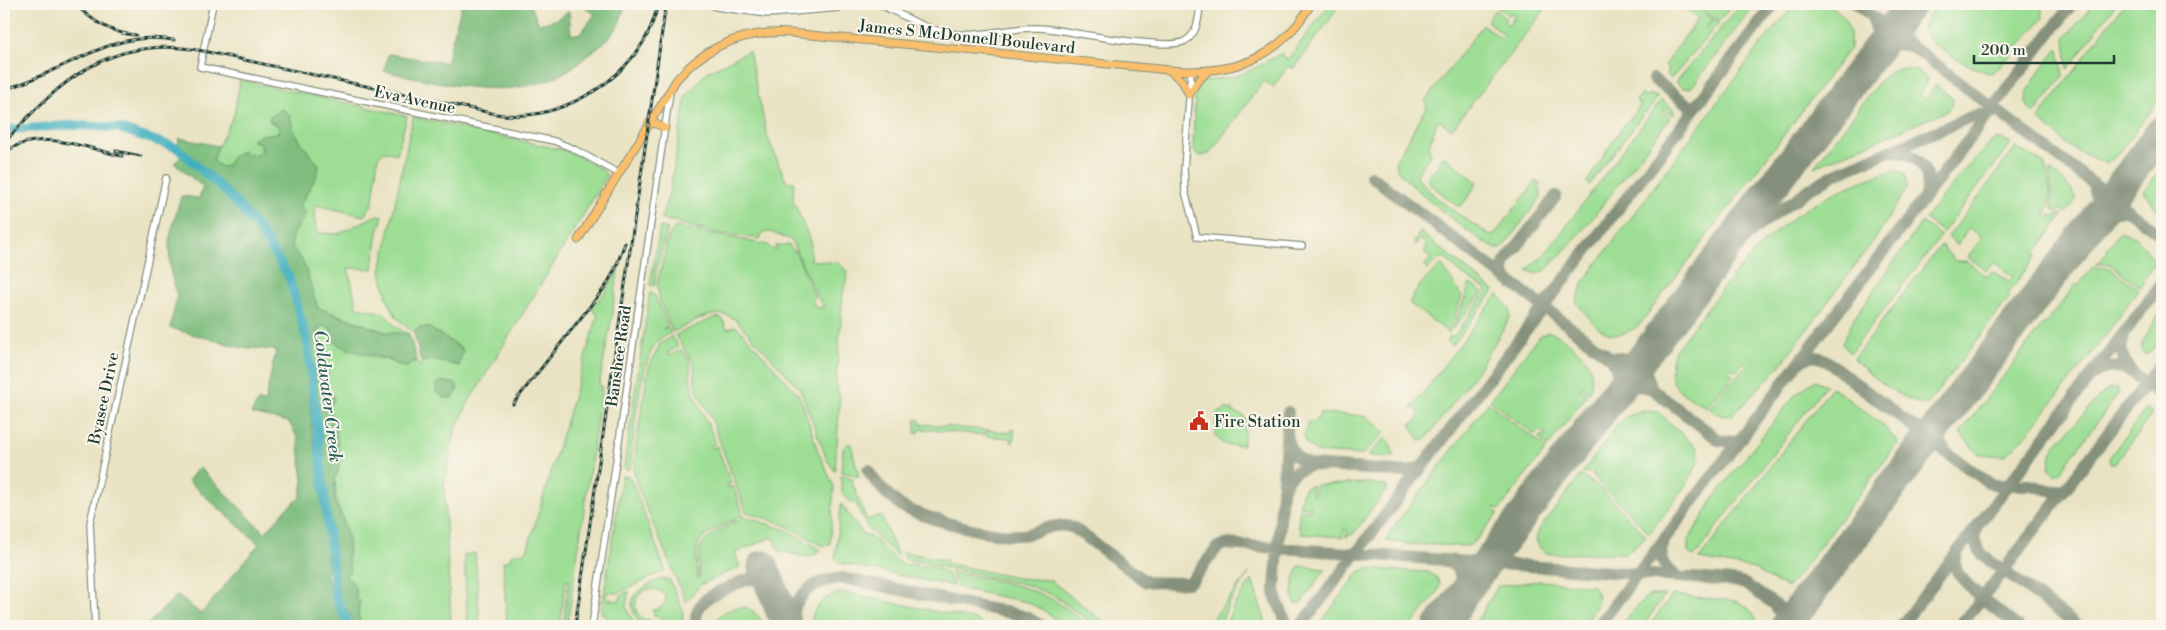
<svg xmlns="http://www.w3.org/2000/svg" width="2166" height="630" font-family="'Libre Bodoni',serif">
<rect width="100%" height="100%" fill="#fbf7ec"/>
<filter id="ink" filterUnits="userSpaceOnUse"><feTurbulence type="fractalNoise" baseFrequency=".02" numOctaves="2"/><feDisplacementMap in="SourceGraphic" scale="10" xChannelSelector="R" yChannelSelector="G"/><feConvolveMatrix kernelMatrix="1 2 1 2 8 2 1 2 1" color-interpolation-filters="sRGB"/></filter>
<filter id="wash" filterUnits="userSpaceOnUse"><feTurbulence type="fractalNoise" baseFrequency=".0096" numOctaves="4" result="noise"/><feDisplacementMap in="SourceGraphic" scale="20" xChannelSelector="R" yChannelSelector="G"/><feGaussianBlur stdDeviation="1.12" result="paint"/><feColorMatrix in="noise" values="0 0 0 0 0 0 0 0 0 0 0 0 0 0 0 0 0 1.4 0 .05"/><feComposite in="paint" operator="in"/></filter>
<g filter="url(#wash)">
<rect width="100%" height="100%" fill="#e9e3c3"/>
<path fill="#9dde94" stroke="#5e8e64" d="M1500,4H1549L1452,129L1438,120L1429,145L1430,156L1421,167L1417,176C1431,198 1466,219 1488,234L1494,235L1536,181L1541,184L1538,188L1541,190V197L1503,247L1497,249C1482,245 1411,187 1400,173C1397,170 1396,166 1395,162L1427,106L1425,101L1483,25L1501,38L1504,35L1487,21L1495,10L1506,19L1504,21L1508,25L1515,16L1511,13L1508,15L1497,7Z
M1679,4H1691L1713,19L1705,29L1714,19L1719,23L1671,79L1666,75L1669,71L1665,64L1698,19Z
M1694,4H1733L1719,21Z
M1741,4H1755L1691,88H1682L1676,82Z
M1798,4H1828L1839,12L1846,20L1850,32V48L1640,324C1609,349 1595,325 1576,302L1584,281L1760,45L1791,9Z
M1938,4H2027L2029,8L2031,4H2041L2043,18L2000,67L1991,73C1978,72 1926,45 1924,31C1922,21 1932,11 1938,4Z
M2094,4H2116L2068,69L2065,38Z
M2124,4H2162V96L2119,153L2107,164L2073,149L2038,119Z
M1329,5L1336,11L1293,69L1288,66L1273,87L1264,81L1209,154L1201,156L1196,154L1193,146L1195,91L1201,82L1235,76L1251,70L1282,53L1285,59H1288Z
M2057,49H2059L2063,76L2034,114C2031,110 2025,106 2026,100C2027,85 2048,61 2057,49Z
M749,51L767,136L786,181L794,182L793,200L811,243L810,260L838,263L848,272L843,292L836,382L840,399L835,471L827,460L800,389L737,321C716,304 694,323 673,332L660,301L657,284L668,238L674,228L678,227L768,245L772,249L776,250V245H789L797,255L815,297L812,301L817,308H822L823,304L819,300L791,240L770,232H763L760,239L717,233L678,223L677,221H669L661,218L670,190L686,96L707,72Z
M1903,68L1917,71L1929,79L1919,94L1926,99L1936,85L1953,99L1952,106L1947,111L1814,167L1879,82L1889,73Z
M240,80L407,116L397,154L384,151L378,157L373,203L364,216L316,205L315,224L319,233L338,234L377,215L383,216L378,232L373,269L348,268L357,307L384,313L396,327L409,334L385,332L318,308L301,259L293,250L291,242L298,225L303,220L300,205L316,177L319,165C307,152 292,132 289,114L269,121L279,126L278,133L261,135L253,141L260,143L262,150L258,154L249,155L222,167L213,161V156L234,115Z
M1642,94L1645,97L1648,94L1658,97L1647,112H1645L1589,185L1587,182L1621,129L1641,105L1636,101Z
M1661,100L1673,109L1674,114L1672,115L1664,109L1663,111L1670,118L1587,225L1556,260L1554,257L1552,259L1555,261L1545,271L1536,274L1527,270L1545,254Z
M413,117L568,151L602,169L607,176L467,405L455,432L444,485L451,626C430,626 376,630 360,622L358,614L360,601L356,599V590L346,578L349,551L347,537L343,518L336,503L335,477L337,475L340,461L331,425L329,411L331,404L325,389L327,364L321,352L317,337L319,328L324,326L331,328L332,340L373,357L388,360L403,367L417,361L418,365L421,367V362L463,349L428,327L419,328L412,332L396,317L387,298L381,271Z
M1997,139H2002L2011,144L1943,232L1925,219L1958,177L1990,143Z
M2016,147L2046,165C2048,180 2054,202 2045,215L2049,217L2051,215L2054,217L2057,214H2063L2035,254L2037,255L2007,295L2010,297L1928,404C1915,409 1861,370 1854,358L1941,245L1955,261H1967L1984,275H1988L1992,271L2009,281L2013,277L1994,262L1986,270L1968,257L1982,237L1969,228L1957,245L1948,237Z
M1444,156L1477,182L1470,195L1461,206H1457L1428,182V176L1439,165L1438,160Z
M2162,167V213L2158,211L2144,192Z
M1894,170L1904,173L1906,177L1907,188L1877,236L1779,367L1733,415C1723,418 1717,414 1709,408C1721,393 1735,380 1746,365L1743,362L1737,371L1731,368L1729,372L1734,375C1726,387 1715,395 1706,407C1679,391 1665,388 1674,352C1713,301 1750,246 1804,210C1829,193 1866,179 1894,170Z
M2050,170L2065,182L2077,198L2066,213L2061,209L2057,211L2052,208Z
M1922,222L1941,236L1850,353L1842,344L1853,320Z
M660,227L668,229L657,266L654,286L650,285Z
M2121,231L2137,238L2155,261L2140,287L2110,264H2095L2099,263L2108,251L2106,249Z
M1420,232L1494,291L1452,346L1448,342V337H1453L1455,335L1487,290L1462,274L1443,257L1437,260L1427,270L1424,266L1431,258L1425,254L1426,245L1420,239L1415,245L1414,242Z
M619,264L612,317L599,385L602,386L567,626H563L569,579L566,581L560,626H507L503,561H509L511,555L527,551L598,315L593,311V306C605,293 614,282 619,264Z
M1441,264L1462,296L1449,333L1409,303L1420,285Z
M2093,267L2110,268L2138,289C2112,329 2080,369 2050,405C2036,423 2022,443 2004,456L1978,454L1960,433L2044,323L2046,324L2076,284L2078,286Z
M1470,284L1483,292L1453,329Z
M650,292L655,296L668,326L663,329L669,328L671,333C667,335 661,337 658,341C638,363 634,438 630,468L626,470L624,467Z
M1498,294L1510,309V318L1476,373L1425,440L1420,441L1410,424L1416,421L1420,414L1414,408L1411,409Z
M2162,309C2162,329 2164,344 2145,355L2141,350L2142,343Z
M716,317L722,318L727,329L736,326L743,333L798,394L803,405L818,451L834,487L830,545L823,546L783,524L746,512L710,415L699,395L695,381L694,364L675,335Z
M1549,332C1558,334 1563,339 1570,344C1586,357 1597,370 1589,392L1582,387L1580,389L1587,395L1548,446L1539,438L1541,435L1544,436L1546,434L1539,430L1535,435L1490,401L1538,337Z
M672,336L678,347L668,352L669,355L682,350C696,367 688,366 691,383C694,399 710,426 716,443L711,446L712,449L717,446L731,483L727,485L728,488L733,486L743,514C730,525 703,531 698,546C695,556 697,568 697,578H699C699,569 698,558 700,550C703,536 732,525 744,516L789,531L821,550V551L818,549L816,551L819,553L807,557L779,551L772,537L735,553L740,567L700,585L686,602L637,486L634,470L637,438L648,370L660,344Z
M1815,380L1826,385L1694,557L1688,552V541L1715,496L1795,395Z
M1832,387L1884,426L1898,443L1795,579L1788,587L1767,578L1755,569L1699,559Z
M2117,388L2119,392L2116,397L2060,472L2054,475L2049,468L2051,454L2054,447L2104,392L2110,389Z
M1488,403L1547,448L1499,510L1495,507L1494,510L1498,513L1477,539L1468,546L1406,544L1386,541L1389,533Z
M1227,408L1228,410L1232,409L1233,412L1243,415L1246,420L1243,445H1225L1215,436L1216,414Z
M2146,409L2151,411V415L2115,464L2110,463L2109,458Z
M1642,411L1658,412L1697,448C1697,451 1699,453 1699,456C1699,472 1660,520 1649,533L1599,483L1597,478L1593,476L1594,473L1583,472L1619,423L1626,417Z
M1319,413L1366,416L1385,432L1363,455L1316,452L1305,443L1304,436L1308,423L1319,418Z
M916,419L920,420V424L985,430L984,435L920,429L919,433H915Z
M1012,429L1015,430L1013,442H1011V438L986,436L987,430L1011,433Z
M1385,438H1387L1395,457L1367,456Z
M847,444H851L859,477L841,472L843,449Z
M1581,475L1599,487L1646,536L1627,553L1551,554C1542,552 1539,548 1536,539L1540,528Z
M622,476H628L631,479L664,567V571L618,593L607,592L606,599L619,601L621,595L629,591L626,607L636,626H604L606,614L601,613Z
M841,476L854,480L852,482L867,520L881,515L898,556L876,537L877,536L867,527L856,503C841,500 841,489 841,476Z
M1368,483L1387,486V489L1353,534L1346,537L1347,530L1344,529L1343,537L1301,534L1298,524L1300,509L1310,510L1311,507L1299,506L1304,488L1313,485L1312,495H1315L1316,485Z
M841,504L862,533L871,537L897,561L902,564C918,566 952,564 953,586L840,563L835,558Z
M902,552L946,560V563L1017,578L1050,580L1109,626H1096L1054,596L1028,585L905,559Z
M475,553L480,626H468L464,555Z
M1299,566L1326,569L1302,602L1295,604C1290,592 1294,577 1299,566Z
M1367,569L1429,572L1437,578L1440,585L1437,593L1411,626H1318L1360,571Z
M951,572C982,578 1016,582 1045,596C1061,603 1075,615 1089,626H1064L1043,610L1027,602L958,588Z
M1249,573L1228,605L1220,626H1207Z
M660,579L670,580L683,611L682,626H676L655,616L652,610H656C663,607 667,602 665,595C646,577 622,605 645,621L647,619L659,626H642C621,600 636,591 660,579Z
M1252,580L1267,626H1225L1234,605Z
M1540,581L1593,586C1605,601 1592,614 1582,626H1474L1498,586Z
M842,592L977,620L983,626H812C810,607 825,596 842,592Z
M1653,595H1665L1643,626H1619L1647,596Z
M1672,595L1736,601L1747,607L1760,624L1758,626H1649Z
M744,607C755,610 759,616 764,626H716C717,612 731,608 744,607Z"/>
<path fill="#7ebd7e" stroke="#4e7d59" d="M462,4H530L539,24L555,20L569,11L571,35L581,33L595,14L580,4H626C622,12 620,25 614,32C607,41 597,48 588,55C530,109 453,85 384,71L388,54L446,63Z
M282,109L289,114C292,132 307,152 319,165L316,177L300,205L306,213C302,223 293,230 292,240C290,250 298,253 302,260C309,275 312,293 318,308L384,332L409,334L417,361L411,362L408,367C401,367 396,363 389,360C371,353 348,354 332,340L331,328L324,326L319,328C315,350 336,369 325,389L328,393L333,394L334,399L329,411L333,415L331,425L336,429L340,461L337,475L335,477C335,486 334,497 336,505C343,522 352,539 347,558L349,562L350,572L346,574V577L352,581L356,590V599L360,601L358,614L360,622L366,625L380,626H356L338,595L310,340L291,274L261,226L231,192L178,146L179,138L218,146L213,161L222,167L227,165L233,156L243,151L249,155L258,154L262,150L260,143L252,140L261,135L278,133L279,126L269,121L270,116Z
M180,158H183L221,189L257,229L287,277L304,340L312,431L320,477L327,545V576L335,607L345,626H146L177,595L201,614L259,544L188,481L199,467L265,533L287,508L300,498L303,481L298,439L289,422L251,414L258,401L265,402L276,350L239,347L170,328L177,296L170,270L169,240L181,196L199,198L203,187L174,163Z
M428,327L463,349L459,366L432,360L421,362L414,333L419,328Z
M442,381L456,384L458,389L453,398H445L436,392V385Z"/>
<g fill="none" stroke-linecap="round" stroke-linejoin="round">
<path stroke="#41afbf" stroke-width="9" d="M4,130L74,125L118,128L177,148L226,192L258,228L289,277L307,340L336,598L349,626"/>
<path stroke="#84907c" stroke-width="12" d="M1856,4L2162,236
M1871,16C1878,29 1879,40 1873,53
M1873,53L1890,43L1910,46
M1653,79L1694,109
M1891,151C1915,150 1934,171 1925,195
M1371,176L1719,440L1733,442L1743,437
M2092,223C2104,214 2116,207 2131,213
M2092,223L2099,205L2093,183
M1706,275L1756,228L1808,190L1835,174L1973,116L1991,113
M1507,279L1503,270L1505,262L1556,196
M2123,334C2115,367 2139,378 2162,396
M1646,353L1644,366L1651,387
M1611,357L1631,359L1646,353
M1611,359C1619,369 1620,382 1616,393
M1800,362C1809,355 1819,355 1828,362L1915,428L1920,439L1919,452
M2094,374C2105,366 2119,365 2131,372
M1616,393L1639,386L1650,388
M1288,412L1275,589L1276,598L1288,626
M1914,427L1925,430L1939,425V440L1945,450
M1287,438C1289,451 1298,462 1312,465L1408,472L1421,467
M1919,452L1932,447L1940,448L1988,482L1996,485H2030L2053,491L2067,488
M868,470C872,480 895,503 905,508C934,521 990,536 1021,535C1039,534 1053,520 1074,528L1146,582L1187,583L1192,580L1218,547L1225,544L1734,581L1745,584L1783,610L1797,608L1806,600
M1284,487C1289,473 1298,469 1312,465
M1976,529L1974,541L1982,555L2078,626
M1664,540C1658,555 1662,569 1677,575
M1958,552C1955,559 1954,564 1957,571C1963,584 2004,616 2017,626
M1445,561C1464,567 1465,586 1457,601
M1776,607L1783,618L1782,626
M696,626C693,601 714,593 734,585C739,583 746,579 752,579C760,579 767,584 772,589
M791,626C791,596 815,579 843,578L1015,614L1026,617L1042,626
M1301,626L1774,4
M1457,626L1490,564L1528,509
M1598,626L2072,4
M1804,626L1801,613L1806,600
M1901,626L2162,283
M1959,626L1985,595L2162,362"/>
<path stroke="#84907c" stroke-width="31" d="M763,566L787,626
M1439,626L1911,4
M1786,626L2162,131"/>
</g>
</g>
<g filter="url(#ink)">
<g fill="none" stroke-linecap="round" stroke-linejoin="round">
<g stroke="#84907c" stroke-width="8">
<path id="minor" d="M213,4L200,67L554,141L572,148L618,173
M711,4L716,7L768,14L839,8L844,4
M879,4C901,14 924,29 948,33C983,39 1016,24 1050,29C1074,32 1168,51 1185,41C1198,34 1199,16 1200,4
M1191,72L1184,169L1185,191L1197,237L1302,246
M95,626L90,523L166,178
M592,626L670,92"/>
</g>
<g stroke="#84907c" stroke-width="9">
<path id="major" d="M1169,70L1182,81L1189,95
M1189,95L1197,82L1208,71
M649,123L656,124L665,128
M578,240L677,79C707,45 745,30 790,33L1169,70C1232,75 1278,61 1311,4"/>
</g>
<use href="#minor" stroke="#fff" stroke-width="5.5"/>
<use href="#major" stroke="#f9bf6d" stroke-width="7"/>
<g stroke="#1f3d34" stroke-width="3">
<path id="rail" d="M75,4C91,20 112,34 136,35
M4,89C19,86 33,79 47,73C91,53 123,32 174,40
M4,143C60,80 112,33 203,51L496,114C552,123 615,89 644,41C649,32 653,22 656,12
M116,151L141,156
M4,153C37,127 86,148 122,156
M513,404L606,286L616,267L625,243
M575,626L666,4"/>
</g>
<use href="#rail" stroke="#fbf7ec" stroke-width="1" stroke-dasharray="4" stroke-linecap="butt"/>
</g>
</g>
<defs>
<g id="civic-bare" transform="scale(1.5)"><path d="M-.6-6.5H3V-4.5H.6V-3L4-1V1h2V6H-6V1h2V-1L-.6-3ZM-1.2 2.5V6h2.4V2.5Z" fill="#c8321e" stroke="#fbf7ec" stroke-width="2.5" paint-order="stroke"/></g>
</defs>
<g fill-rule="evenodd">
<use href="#civic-bare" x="1199" y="421"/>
</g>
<g text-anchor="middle" stroke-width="4" stroke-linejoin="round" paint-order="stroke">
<g font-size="16" fill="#1f3d34" stroke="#fbf7ec">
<text transform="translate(967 36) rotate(6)" y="6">James S McDonnell Boulevard</text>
<text transform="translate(415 99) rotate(12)" y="6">Eva Avenue</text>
<text transform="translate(618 356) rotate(-82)" y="6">Banshee Road</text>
<text transform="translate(103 398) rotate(-78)" y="6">Byasee Drive</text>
</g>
<g font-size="16" fill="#1f3d34" stroke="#fbf7ec" text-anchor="start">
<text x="1214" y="427">Fire Station</text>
</g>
<g font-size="18" font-style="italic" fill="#295f5e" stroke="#fbf7ec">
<text transform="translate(328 396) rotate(83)" y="6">Coldwater Creek</text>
</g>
</g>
<rect width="2166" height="630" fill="none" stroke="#fbf7ec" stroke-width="20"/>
<path d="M1974 55v8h140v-8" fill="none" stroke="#1f3d34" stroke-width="2.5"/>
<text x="1981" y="55" font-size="15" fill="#1f3d34" stroke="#fbf7ec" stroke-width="4" paint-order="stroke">200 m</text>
</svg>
